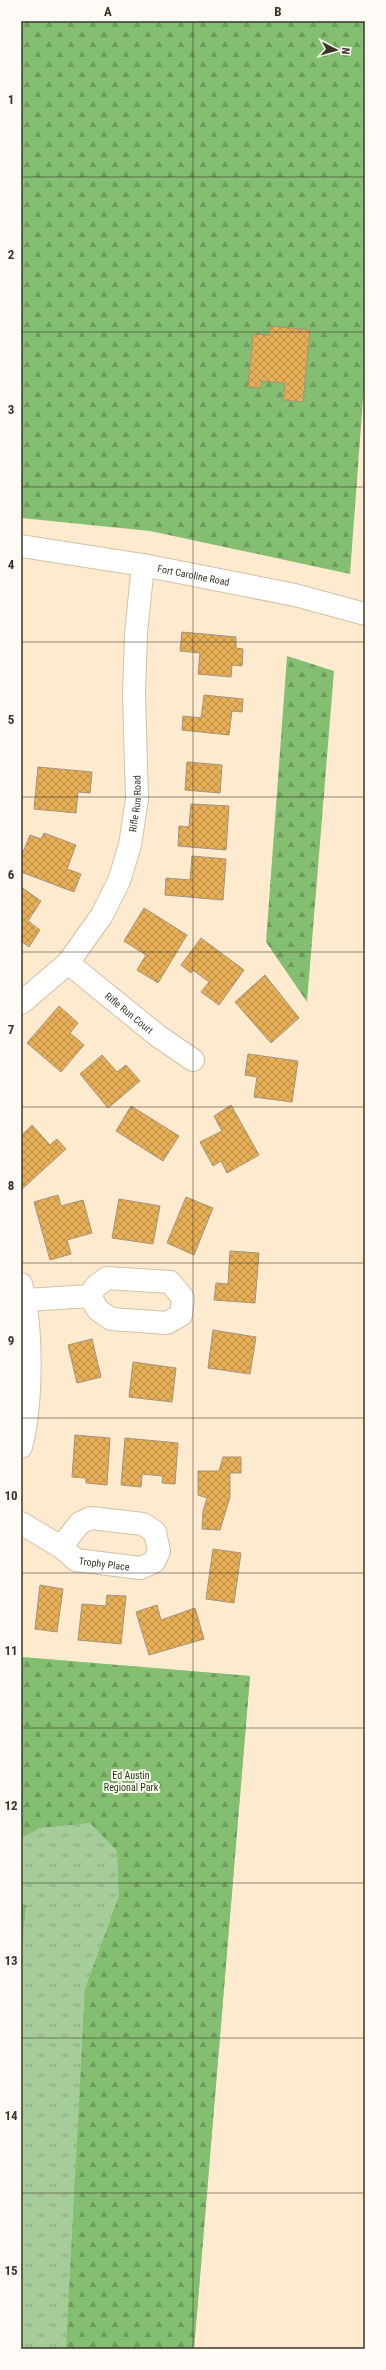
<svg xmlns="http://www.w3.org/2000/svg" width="386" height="2370" font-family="'Roboto Condensed',sans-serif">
<defs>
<pattern id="grass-tufts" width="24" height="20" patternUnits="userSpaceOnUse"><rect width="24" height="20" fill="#a6cc9a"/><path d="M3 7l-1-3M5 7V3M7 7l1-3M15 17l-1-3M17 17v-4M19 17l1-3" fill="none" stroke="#88a67e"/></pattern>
<pattern id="forest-firs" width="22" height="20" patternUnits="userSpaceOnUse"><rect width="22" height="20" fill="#84be71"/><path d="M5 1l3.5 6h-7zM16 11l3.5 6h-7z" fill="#6d9b5d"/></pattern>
<pattern id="building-cross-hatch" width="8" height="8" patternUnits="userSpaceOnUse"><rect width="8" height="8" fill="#e5ae57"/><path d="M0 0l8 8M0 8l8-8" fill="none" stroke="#bb8e48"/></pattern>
</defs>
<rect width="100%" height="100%" fill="#feebcf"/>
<path fill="url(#grass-tufts)" d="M21,1657L250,1676L194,2349H21Z"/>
<path fill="url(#forest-firs)" d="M21,21H365V372L350,574L150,531L21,518Z
M287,656L334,671L307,1002L266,942Z
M21,1657L250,1676L194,2349H66L85,1989L119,1896L117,1851L90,1823L40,1828L21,1838Z
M21,1902L26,1906L21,1954Z"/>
<path fill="url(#building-cross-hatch)" stroke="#a5937a" d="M270,326L310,330L303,402L283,400L285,383L261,381V388L248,387L253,334L269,335Z
M182,632L236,637V648L243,649L242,666L232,665L231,677L198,674L200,653L180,651Z
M204,695L243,699L242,712L232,711L229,735L182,730L183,716L201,718Z
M187,762L222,765L220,793L185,790Z
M38,767L92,772L90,793L78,792L76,813L34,809Z
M191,804L229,806L226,850L178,846L179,826L189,827Z
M44,833L76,845L67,869L81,874L74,892L21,872V857L30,835L41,839Z
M192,856L226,859L223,900L165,895L166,878L190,880Z
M21,887L41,901L28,921L40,930L29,947L21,941Z
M144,908L187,935L158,983L137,970L146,955L124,941Z
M201,938L244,970L219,1005L201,992L209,982L193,970L191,973L181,965Z
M265,975L299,1018L271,1043L235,1002Z
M59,1006L78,1023L70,1033L84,1045L61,1072L27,1043Z
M248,1054L298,1061L292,1102L254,1097L257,1077L245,1075Z
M102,1055L117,1072L126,1065L140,1081L108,1108L80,1074Z
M231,1105L259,1155L227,1173L221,1161L213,1166L200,1142L222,1131L214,1116Z
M131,1106L179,1136L163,1161L116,1131Z
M32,1125L50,1145L57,1139L66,1149L21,1190V1136Z
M58,1195L61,1206L83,1200L92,1233L67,1240L71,1254L50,1260L34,1202Z
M186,1197L213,1208L194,1255L167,1243Z
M119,1199L160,1206L153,1244L112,1238Z
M230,1251L259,1253L255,1303L214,1300L216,1283L228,1284Z
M213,1330L256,1337L250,1374L208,1368Z
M92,1339L101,1377L77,1383L68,1345Z
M133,1362L176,1368L172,1402L129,1397Z
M75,1435L110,1438L107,1485L86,1483V1478L72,1477Z
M125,1438L178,1443L175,1484L162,1483L163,1476L142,1474L141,1487L121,1485Z
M223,1457H241V1473H230V1497L220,1530L202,1529L203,1511L207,1498L198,1495V1471H219Z
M213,1549L241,1553L234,1603L206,1599Z
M40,1585L63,1589L57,1632L35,1629Z
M107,1595L126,1596L121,1644L78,1640L82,1604L106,1606Z
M157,1605L161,1620L195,1608L204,1639L149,1655L136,1612Z"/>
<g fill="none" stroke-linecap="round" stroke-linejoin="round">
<g stroke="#d2c0a5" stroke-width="24">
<g id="minor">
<path id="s1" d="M68,963L158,1036L193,1060"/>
<path id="s2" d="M21,1003L68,963L102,915L119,881L130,845L137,799L134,694L136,633L143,565"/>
<path d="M107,1278L170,1282L183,1298L181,1315L167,1323L111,1319L98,1310L90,1296L96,1286Z"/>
<path d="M21,1284C33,1327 32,1405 21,1447"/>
<path d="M26,1300L90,1296"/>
<path id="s3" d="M21,1523L61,1547L76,1560L140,1568L154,1562L159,1551L155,1532L143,1524L91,1518L80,1523L61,1547"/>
</g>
</g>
<g stroke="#d2c0a5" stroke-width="24">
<g id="tertiary">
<path id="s4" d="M21,546L143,565L295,595L365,614"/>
</g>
</g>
<use href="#minor" stroke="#fff" stroke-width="22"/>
<use href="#tertiary" stroke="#fff" stroke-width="22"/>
</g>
<path fill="none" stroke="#3b3429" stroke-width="1" stroke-opacity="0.55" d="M193,21V2349M21,177H365M21,332H365M21,487H365M21,642H365M21,797H365M21,952H365M21,1107H365M21,1263H365M21,1418H365M21,1573H365M21,1728H365M21,1883H365M21,2038H365M21,2193H365"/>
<g text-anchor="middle" stroke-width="4" stroke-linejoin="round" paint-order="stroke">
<g font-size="10" fill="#3b3429" stroke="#fefaf5">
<text dy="4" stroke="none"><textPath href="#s4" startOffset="175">Fort Caroline Road</textPath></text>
<text dy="4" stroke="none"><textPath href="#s2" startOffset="238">Rifle Run Road</textPath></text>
<text dy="4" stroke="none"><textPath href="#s1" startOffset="79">Rifle Run Court</textPath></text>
<text dy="4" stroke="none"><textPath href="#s3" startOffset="95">Trophy Place</textPath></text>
</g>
<g font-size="10" fill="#153a04" stroke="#fefaf5">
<text x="131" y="1779">Ed Austin<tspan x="131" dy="12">Regional Park</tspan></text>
</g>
</g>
<rect width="386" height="2370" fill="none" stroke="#fefaf5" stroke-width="44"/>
<g transform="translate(336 50) rotate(96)" stroke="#fefaf5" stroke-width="3" paint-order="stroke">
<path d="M0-3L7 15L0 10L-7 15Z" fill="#3b3429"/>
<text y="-6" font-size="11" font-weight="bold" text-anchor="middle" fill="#3b3429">N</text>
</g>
<rect x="22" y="22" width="342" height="2326" fill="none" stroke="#3b3429" stroke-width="1.5"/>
<g font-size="13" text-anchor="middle" font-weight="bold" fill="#3b3429">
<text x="108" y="16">A</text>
<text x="278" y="16">B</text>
<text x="11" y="104">1</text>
<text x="11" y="259">2</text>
<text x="11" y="414">3</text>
<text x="11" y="569">4</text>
<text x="11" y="724">5</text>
<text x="11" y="879">6</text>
<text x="11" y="1034">7</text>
<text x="11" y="1190">8</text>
<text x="11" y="1345">9</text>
<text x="11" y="1500">10</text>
<text x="11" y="1655">11</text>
<text x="11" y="1810">12</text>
<text x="11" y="1965">13</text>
<text x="11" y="2120">14</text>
<text x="11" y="2275">15</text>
</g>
</svg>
